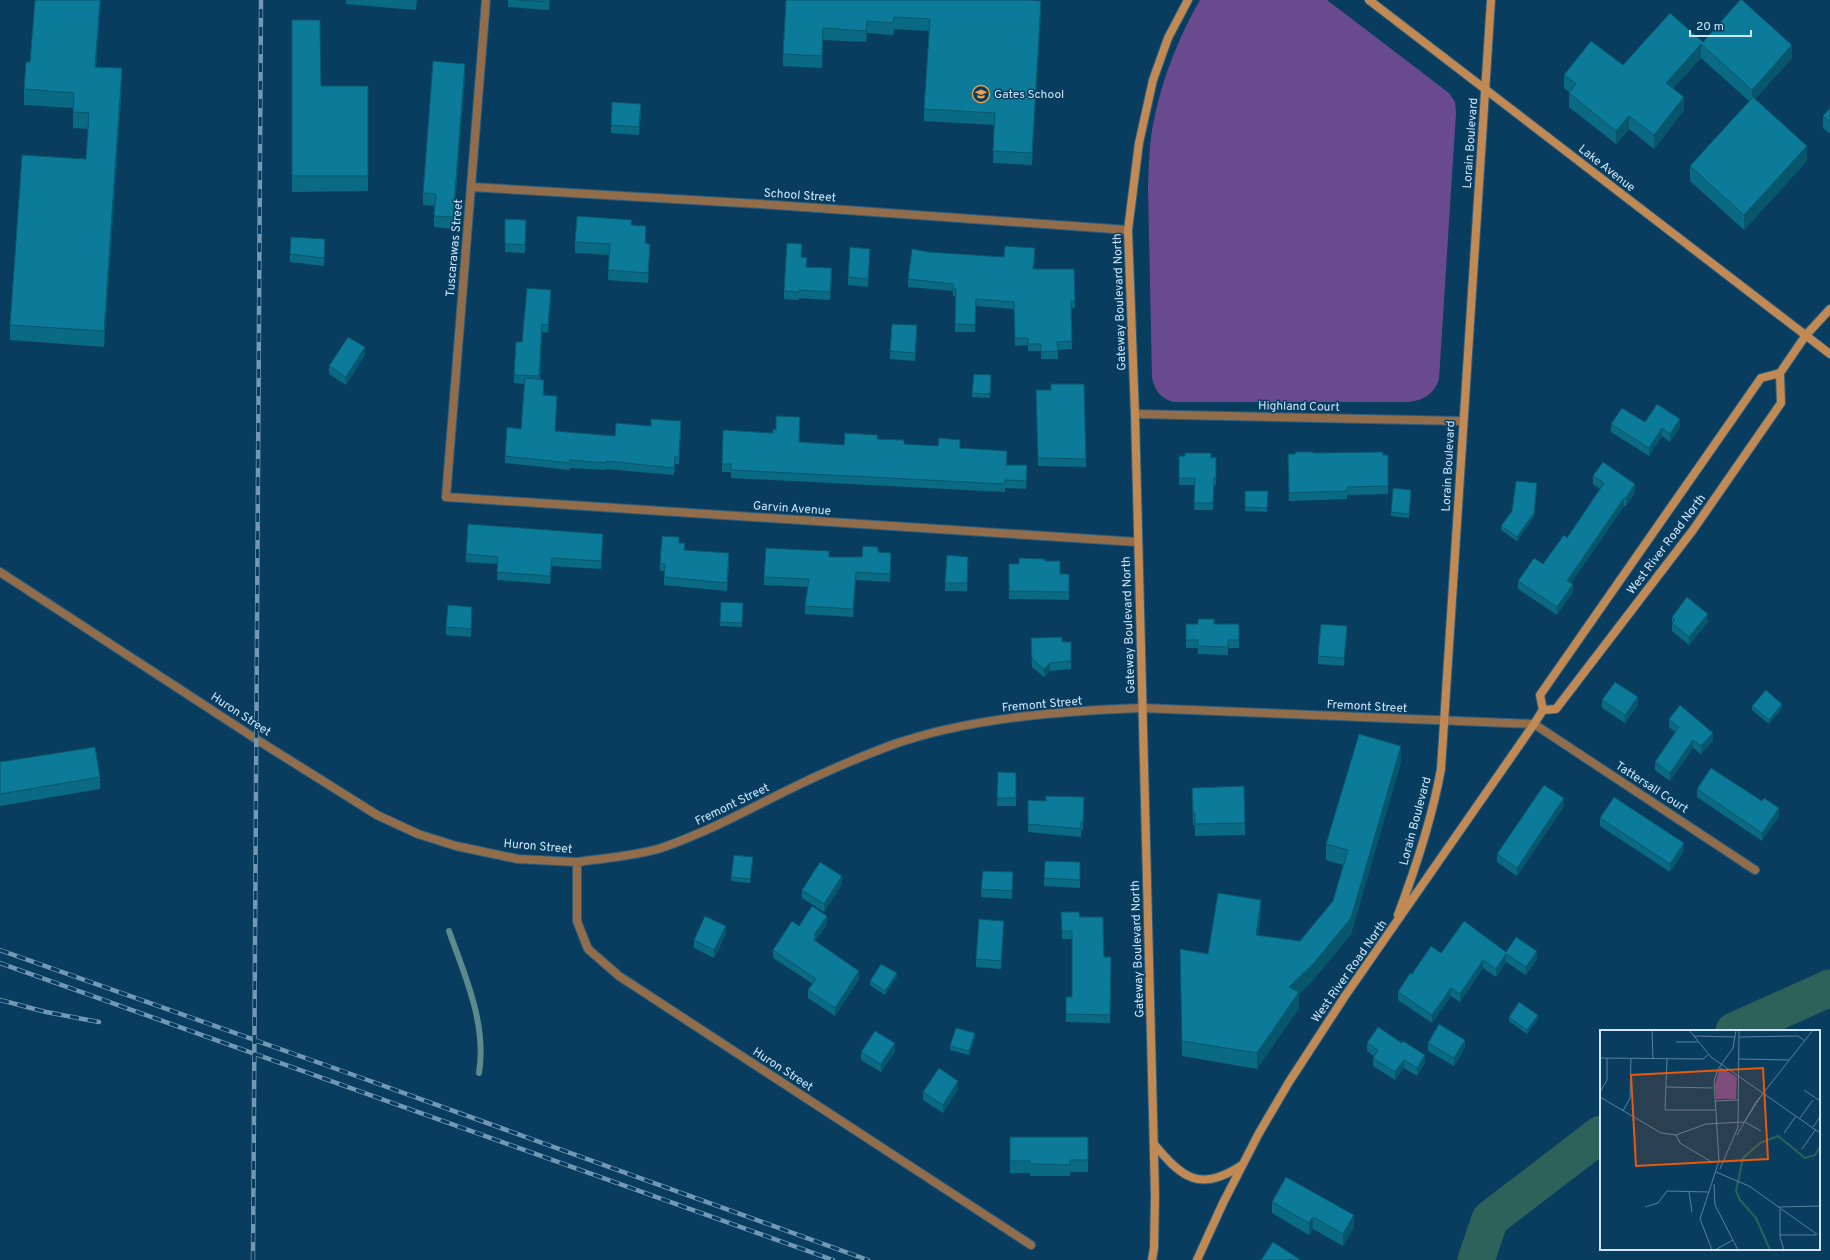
<svg xmlns="http://www.w3.org/2000/svg" width="1830" height="1260" font-family="Overpass,sans-serif">
<rect width="100%" height="100%" fill="#083d5f"/>
<path fill="#6a4a8f" d="M1200,0H1327L1449,93L1455,102L1456,113L1439,379C1434,394 1424,400 1409,402H1174C1161,399 1155,391 1152,378L1148,187C1149,165 1149,142 1154,120C1162,79 1179,36 1200,0Z"/>
<g fill="none" stroke-linecap="round" stroke-linejoin="round">
<path stroke="#5d8a8b" stroke-width="6" d="M449,931C465,976 487,1024 479,1073"/>
<path stroke="#2d625a" stroke-width="37" d="M1734,1031L1830,988
M1476,1260L1490,1219L1601,1134"/>
<g stroke="#2c5c7b" stroke-width="10">
<path id="street" d="M486,0L446,497L1137,542
M471,187L775,205L1128,230
M1135,414L1463,421
M0,572L256,739L377,815L418,834L456,846L518,859L577,862V921L588,949L619,976L1031,1245
M577,862C605,858 635,856 661,848C706,833 747,810 790,789C822,773 855,759 889,746C966,718 1061,711 1142,708L1534,724L1755,870"/>
</g>
<g stroke="#2c5c7b" stroke-width="10">
<path id="secondary" d="M1369,0L1830,354
M1780,373L1806,335L1830,309
M1398,915C1416,867 1432,819 1441,769L1491,0
M1154,1144C1182,1178 1200,1193 1242,1165
M1152,1260L1154,1248L1155,1196L1153,1115L1135,414L1128,230L1139,143L1153,80L1168,38L1188,0
M1197,1260L1223,1203L1259,1133L1289,1082L1345,996L1534,724L1543,710L1540,695L1761,378L1780,373L1781,403L1693,530L1556,709L1543,710"/>
</g>
<use href="#street" stroke="#916d4c" stroke-width="8"/>
<use href="#secondary" stroke="#c18953" stroke-width="8"/>
<g stroke="#7298b4" stroke-width="4.5">
<path id="rail" d="M0,950L348,1073L868,1260
M0,963L833,1260
M0,1000L46,1012L99,1022
M253,1260L261,0"/>
</g>
<use href="#rail" stroke="#083d5f" stroke-width="3" stroke-dasharray="9" stroke-linecap="butt"/>
</g>
<path fill="#0a6a84" d="M35,0H101L96,67L122,84L104,347L10,340V325L86,159L88,129L73,128V108L24,105V89L30,62Z
M346,0H417L416,10L346,4Z
M508,0H550L549,10L508,7Z
M786,0L1041,13L1032,165L993,163L994,125L924,121V109L929,31L894,29L893,35L867,33L866,42L823,40L822,68L783,66V54Z
M292,20L321,86H368V191L292,192Z
M1703,42L1792,58L1755,99L1807,161L1744,230L1690,181V166L1749,101L1701,58L1673,88L1684,110L1654,149L1629,129L1616,144L1569,107V93H1570L1564,88V75L1623,65Z
M465,76L453,229L434,227V206L423,205V193Z
M1830,108V134L1823,128V116Z
M641,112L639,135L611,133V125Z
M505,219L526,220L525,253L505,252Z
M632,225L646,237V243L650,254L648,283L608,280L609,255L575,253V242Z
M325,247L324,266L290,262V254Z
M929,252L1004,257L1035,256L1034,269H1074L1075,308H1071L1072,349L1058,350V359H1041V351H1028V345L1015,346L1014,309L976,306L975,332H955V296H953V291L908,287V279Z
M802,257L807,267L832,276L830,300L799,298V300L784,299V291Z
M870,257L868,287L848,285V277Z
M551,298L548,333L542,332L540,379L544,387V395L557,404L555,431L615,436L651,426L681,428L679,464H675L674,475L606,469V470L570,468V470L505,463V456L521,429L524,384L514,383V375L522,342Z
M917,333L915,361L890,359V351Z
M365,355L346,385L329,374V366Z
M991,379L990,398L972,397V393Z
M1084,384L1086,467L1038,466L1036,398Z
M1611,424L1680,427L1670,442L1662,436L1649,456L1611,432Z
M800,425V442L844,445L878,439L904,444L960,448L1007,459V465H1027L1026,489L1005,488V492L731,478V472H722V464L773,433L776,430Z
M1313,453L1388,455V494L1347,495V499L1289,501L1288,454Z
M1179,456L1216,457V485H1214L1213,510H1194L1195,485H1179Z
M1593,476L1635,492L1626,506H1624L1571,583L1573,592L1557,615L1518,589V581L1543,564L1567,538L1600,489L1593,484Z
M1537,487L1534,517L1517,541L1501,530V526Z
M1245,491H1268L1267,512L1245,511Z
M1411,494L1409,518L1391,516V512Z
M603,541L601,569L552,566L550,584L497,580L498,564L466,562V554Z
M679,543L685,550L729,561L727,591L664,585V571H660V563Z
M878,552L891,561L890,582L856,580L853,617L805,614V606L808,587L764,585V577L829,557H862Z
M1045,561L1060,574H1069V600L1009,599V591L1019,564Z
M968,565L967,591H945V583Z
M721,602L743,603L742,627L720,626Z
M472,615L471,637L446,635V627Z
M1672,617L1708,622L1689,645L1672,631Z
M1186,624H1239V648H1228V655L1198,654V648H1186Z
M1347,634L1344,666L1318,664V656Z
M1031,638L1062,642L1071,661V669L1050,671L1044,677L1032,667Z
M1602,700L1638,705L1625,723L1602,708Z
M1752,706L1782,708L1769,724L1752,710Z
M1669,719L1713,741L1701,754L1693,748L1670,781L1655,770V762L1675,732L1669,727Z
M0,762L100,777V789L0,806Z
M1401,762L1351,934L1314,979L1299,994V1008L1257,1069L1182,1056L1180,949L1208,954L1261,915L1258,935L1300,941L1333,901L1343,865L1326,860V844Z
M998,772L1016,773V806H997Z
M1192,788L1245,823V835L1195,836V825H1193Z
M1697,789L1779,816L1762,841L1697,797Z
M1084,797L1083,830H1081V837L1028,832V800L1046,801Z
M1564,806L1517,876L1497,862V854Z
M1600,818L1684,851L1670,872L1600,826Z
M753,861L750,883L731,881V877Z
M1080,870V888L1044,886V878Z
M1013,880L1012,899L981,897V889Z
M842,884L824,912L802,898V890Z
M1061,912L1080,917L1104,957H1111L1110,1023L1066,1022V997H1072V939H1062Z
M827,924L816,940V942L859,979L835,1016L808,998V990L813,984L773,958V950L799,926Z
M1004,929L1001,969L976,967V959Z
M726,934L714,958L694,948V940Z
M1506,952L1537,959L1526,975L1506,962L1496,977L1483,968L1460,1002L1451,996L1432,1023L1398,1000V992L1412,974L1441,953Z
M897,977L885,995L870,985V981Z
M1509,1017L1538,1019L1527,1034L1509,1021Z
M975,1037L969,1055L950,1050V1046Z
M1367,1043L1425,1063L1417,1076L1404,1068L1395,1080L1373,1066V1058L1374,1056L1367,1051Z
M1428,1043L1465,1048L1454,1066L1428,1051Z
M895,1051L881,1072L861,1060V1052Z
M958,1089L943,1113L923,1100V1092Z
M1010,1137H1088V1172H1070V1176H1030V1173H1010Z
M1272,1202L1354,1227L1343,1246L1313,1229L1309,1235L1272,1213Z"/>
<path fill="#08566b" d="M100,0H101L95,82V67Z
M1041,1V13L1032,165V153Z
M867,21V33L866,42V31Z
M823,28V40L822,68V56Z
M1701,44V58L1666,96V83Z
M1792,45V58L1752,103V90Z
M465,64V76L453,229V217Z
M122,68V84L104,347V331Z
M1684,97V110L1654,149V135Z
M1629,116V129L1616,144V131Z
M1807,146V161L1744,230V215Z
M650,244V254L648,283V273Z
M1035,248V256L1033,277V269Z
M870,249V257L868,287V279Z
M832,268V276L830,300V292Z
M551,290V298L548,333V325Z
M917,325V333L915,361V353Z
M365,347V355L346,385V377Z
M557,396V404L555,439V431Z
M1680,419V427L1670,442V434Z
M681,421V428L679,464V457Z
M1662,428V436L1649,456V448Z
M1537,483L1534,517L1517,541V537Z
M1635,484V492L1626,506V498Z
M1624,498V506L1567,589V581Z
M603,534V541L601,569V561Z
M552,558V566L550,584V576Z
M856,572V580L853,617V609Z
M1573,584V592L1557,615V607Z
M472,607V615L471,637V629Z
M1708,614V622L1689,645V637Z
M1347,626V634L1344,666V658Z
M1050,663V671L1044,677V669Z
M1638,697V705L1625,723V715Z
M1782,704V708L1769,724V720Z
M1713,733V741L1701,754V746Z
M1693,740V748L1670,781V773Z
M1401,746V762L1351,934L1314,979L1299,994V1008L1257,1069V1053L1289,987L1314,963Z
M1564,798V806L1517,876V868Z
M1779,808V816L1762,841V833Z
M1684,843V851L1670,872V864Z
M842,876V884L824,912V904Z
M1261,900V915L1256,950V935Z
M827,916V924L816,940V944L814,948V935Z
M1004,921V929L1001,969V961Z
M726,926V934L714,958V950Z
M1537,951V959L1526,975V967Z
M1506,954V962L1496,977V969Z
M1483,960V968L1460,1002V994Z
M859,971V979L835,1016V1008Z
M897,973V977L885,995V991Z
M1451,988V996L1432,1023V1015Z
M1538,1015V1019L1527,1034V1030Z
M975,1033V1037L969,1055V1051Z
M1465,1040V1048L1454,1066V1058Z
M895,1043V1051L881,1072V1064Z
M1425,1055V1063L1417,1076V1068Z
M1404,1060V1068L1395,1080V1072Z
M958,1081V1089L943,1113V1105Z
M1354,1215V1227L1343,1246V1234Z
M1313,1217V1229L1309,1235V1223Z"/>
<path fill="#0c7b99" stroke="#08566b" d="M35,0H100L95,67L122,68L104,331L10,325L22,155L86,159L89,113L73,112L74,93L24,89L26,62H30Z
M518,0H549V2Z
M786,0H1028L1041,1L1032,153L993,151L995,113L924,109L930,19L894,17L893,23L867,21L866,31L823,28L822,56L783,54Z
M1740,0H1742L1792,45L1752,90L1701,44L1666,83L1684,97L1654,135L1629,116L1616,131L1569,93L1576,84L1564,75L1591,41L1623,65L1670,13L1703,42Z
M292,20H320L321,86H368V176H292Z
M433,61L465,64L453,217L434,216L436,194L423,193Z
M1753,97L1807,146L1744,215L1690,166Z
M612,102L641,104L639,127L611,125Z
M1830,108V122L1823,116Z
M577,216L632,220L631,225L646,226L645,243L650,244L648,273L608,270L610,244L575,242Z
M505,219L526,220L525,245L505,244Z
M291,237L325,239L324,258L290,254Z
M787,243L802,244L801,257L807,258L806,267L832,268L830,292L799,290V292L784,291Z
M1005,246L1035,248L1033,269H1074L1075,301H1071L1072,341L1057,342L1058,351L1041,352V344H1028V338H1015L1014,302L976,299L975,325L955,324L956,289H953L954,284L908,279L912,249L929,252L1004,257Z
M850,247L870,249L868,279L848,277Z
M527,288L551,290L548,325L542,324L539,376L514,375L516,342H522Z
M892,324L917,325L915,353L890,351Z
M348,337L365,347L346,377L329,366Z
M974,374L991,375L990,394L972,393Z
M525,378L544,380L543,395L557,396L555,431L615,436L616,423L651,426V419L681,421L679,457H675L674,468L606,461V463L570,460V463L505,456L507,427L521,429Z
M1051,384H1084L1086,459L1038,458L1036,390H1051Z
M1657,404L1680,419L1670,434L1662,428L1649,448L1611,424L1622,408L1645,422Z
M776,416L800,417L799,442L844,445L845,433L878,435L877,439L904,440V444L938,446L939,438L960,440V448L1007,451L1006,465H1027L1026,481L1005,480V484L731,470V464H722L723,430L773,433V429L776,430Z
M1295,452H1313V453L1383,452V455H1388V486L1347,487V491L1289,493L1288,454H1295Z
M1185,453H1211V458L1216,457V478H1214L1213,503H1194L1195,478H1179V456H1185Z
M1603,462L1635,484L1626,498H1624L1567,581L1573,584L1557,607L1518,581L1534,558L1543,564L1564,535L1567,538L1604,483L1593,476Z
M1516,481L1537,483L1534,513L1517,537L1501,526L1512,511Z
M1393,488L1411,490L1409,514L1391,512Z
M1245,491H1268L1267,508L1245,507Z
M468,524L603,534L601,561L552,558L550,576L497,572L498,557L466,554Z
M662,536L679,537V543H685L684,550L729,553L727,583L664,577L665,564L660,563Z
M863,546L878,547V552L891,553L890,574L856,572L853,609L805,606L809,579L764,577L766,548L829,551V557H862Z
M947,555L968,557L967,583H945Z
M1019,558L1045,559V561H1060V574H1069V592L1009,591V564H1019Z
M1687,597L1708,614L1689,637L1672,623L1675,619L1672,617Z
M721,602L743,603L742,623L720,622Z
M448,605L472,607L471,629L446,627Z
M1198,619H1214V624H1239V640H1228V647L1198,646V640H1186V624H1198Z
M1321,624L1347,626L1344,658L1318,656Z
M1062,637V642H1071V661L1050,663L1044,669L1032,659L1031,638Z
M1615,682L1638,697L1625,715L1602,700Z
M1766,690L1782,704L1769,720L1752,706Z
M1680,705L1713,733L1701,746L1693,740L1670,773L1655,762L1679,727L1669,719Z
M1359,734L1401,746L1351,918L1314,963L1289,987L1299,992L1257,1053L1182,1041L1180,949L1208,954L1218,893L1261,900L1256,935L1300,941L1333,901L1348,850L1326,844Z
M95,747L100,777L0,794V762Z
M1711,768L1762,801L1764,798L1779,808L1762,833L1697,789Z
M998,772L1016,773V798H997Z
M1544,785L1564,798L1517,868L1497,854Z
M1244,786L1245,823L1195,824V813H1193L1192,788Z
M1046,796L1084,797L1083,822H1081V829L1028,824V800L1046,801Z
M1614,797L1684,843L1670,864L1600,818Z
M734,855L753,857L750,879L731,877Z
M1045,861L1080,862V880L1044,878Z
M820,862L842,876L824,904L802,890Z
M983,871L1013,872L1012,891L981,889Z
M812,906L827,916L814,935L816,936L814,940L859,971L835,1008L808,990L816,979L773,950L792,921L799,926Z
M1061,912H1079L1080,917H1103L1104,957H1111L1110,1015L1066,1014V997H1072V931H1062Z
M705,916L726,926L714,950L694,940Z
M979,919L1004,921L1001,961L976,959Z
M1464,921L1506,952L1516,937L1537,951L1526,967L1506,954L1496,969L1483,960L1460,994L1451,988L1432,1015L1398,992L1410,973L1412,974L1431,946L1441,953Z
M881,964L897,973L885,991L870,981Z
M1519,1002L1538,1015L1527,1030L1509,1017Z
M1439,1024L1465,1040L1454,1058L1428,1043Z
M1378,1027L1402,1043L1403,1041L1425,1055L1417,1068L1404,1060L1395,1072L1373,1058L1378,1050L1367,1043Z
M956,1028L975,1033L969,1051L950,1046Z
M875,1031L895,1043L881,1064L861,1052Z
M939,1068L958,1081L943,1105L923,1092Z
M1010,1137H1088V1160H1070V1165L1030,1164V1161H1010Z
M1286,1177L1354,1215L1343,1234L1313,1217L1309,1223L1272,1202Z
M1273,1242L1301,1260H1261Z"/>
<defs>
<g id="school-ring" transform="scale(0.9)"><circle r="9.5" fill="#083d5f" stroke="#f7a148" stroke-width="1.5"/><path d="M0-5L7-2L0 1L-7-2ZM-4 1L0 2.5L4 1V4Q0 6-4 4Z" fill="#f7a148"/></g>
</defs>
<g fill-rule="evenodd">
<use href="#school-ring" x="981" y="94"/>
</g>
<g text-anchor="middle" stroke-width="3" stroke-linejoin="round" paint-order="stroke">
<g font-size="12" fill="#cee7fd" stroke="#083d5f" text-anchor="start">
<text x="994" y="98">Gates School</text>
</g>
<g font-size="12" fill="#cee7fd" stroke="#083d5f">
<text transform="translate(1470 143) rotate(-86)" y="4">Lorain Boulevard</text>
<text transform="translate(1607 168) rotate(38)" y="4">Lake Avenue</text>
<text transform="translate(800 195) rotate(4)" y="4">School Street</text>
<text transform="translate(454 248) rotate(-85)" y="4">Tuscarawas Street</text>
<text transform="translate(1119 302) rotate(-92)" y="4">Gateway Boulevard North</text>
<text transform="translate(1299 406) rotate(1)" y="4">Highland Court</text>
<text transform="translate(1448 466) rotate(-87)" y="4">Lorain Boulevard</text>
<text transform="translate(792 508) rotate(4)" y="4">Garvin Avenue</text>
<text transform="translate(1666 544) rotate(-53)" y="4">West River Road North</text>
<text transform="translate(1128 625) rotate(-92)" y="4">Gateway Boulevard North</text>
<text transform="translate(1042 704) rotate(-5)" y="4">Fremont Street</text>
<text transform="translate(1367 706) rotate(3)" y="4">Fremont Street</text>
<text transform="translate(241 714) rotate(33)" y="4">Huron Street</text>
<text transform="translate(1652 787) rotate(33)" y="4">Tattersall Court</text>
<text transform="translate(732 804) rotate(-26)" y="4">Fremont Street</text>
<text transform="translate(1415 821) rotate(-75)" y="4">Lorain Boulevard</text>
<text transform="translate(538 846) rotate(5)" y="4">Huron Street</text>
<text transform="translate(1137 949) rotate(-92)" y="4">Gateway Boulevard North</text>
<text transform="translate(1349 971) rotate(-55)" y="4">West River Road North</text>
<text transform="translate(783 1069) rotate(33)" y="4">Huron Street</text>
</g>
</g>
<g transform="translate(1600 1030)">
<rect width="220" height="220" fill="#083d5f"/>
<path d="M120,37L137,47L136,69H116L115,54Z" fill="#6a4a8f"/>
<path fill="none" stroke="#2d625a" stroke-width="2" d="M170,220L156,188L140,170L136,161L143,128L160,113L178,106L205,128L215,125L220,117"/>
<path fill="none" stroke="#57819e" stroke-width="1" d="M52,0L53,29M89,0L111,27L220,103M94,6L135,7M139,7L198,6L205,11M76,12H98M0,28L103,29L108,25M0,28V0M67,29L65,80H115M139,29L189,30M66,57L113,58M204,60L220,71M0,62L7,50V28M161,66L213,0M0,67L61,103L76,105L80,113L110,131M115,71L138,70M23,81L30,68L31,28M200,88L213,70M145,92L161,101M213,97L220,87M184,103L196,86M76,105L106,94L144,92M137,105L156,72L161,66L145,91M202,119L216,99M120,139L138,97L139,0M116,142L149,156L218,205M114,154L115,175L138,220M89,162L92,182M45,177L58,173L67,161L109,162M178,177L220,176M180,179V207L184,220M180,205H216M112,220L100,189L119,131L114,51L118,39L133,18L136,0M115,220L133,210"/>
<path fill="#e8590c" fill-opacity="0.15" stroke="#e8590c" stroke-width="2" d="M163,38L168,129L36,136L31,45Z"/>
<rect width="220" height="220" fill="none" stroke="#cee7fd" stroke-width="2"/>
</g>
<path d="M1690 30v6h61v-6" fill="none" stroke="#cee7fd" stroke-width="2"/>
<text x="1696" y="30" font-size="12" fill="#cee7fd" stroke="#083d5f" stroke-width="3" paint-order="stroke">20 m</text>
</svg>
